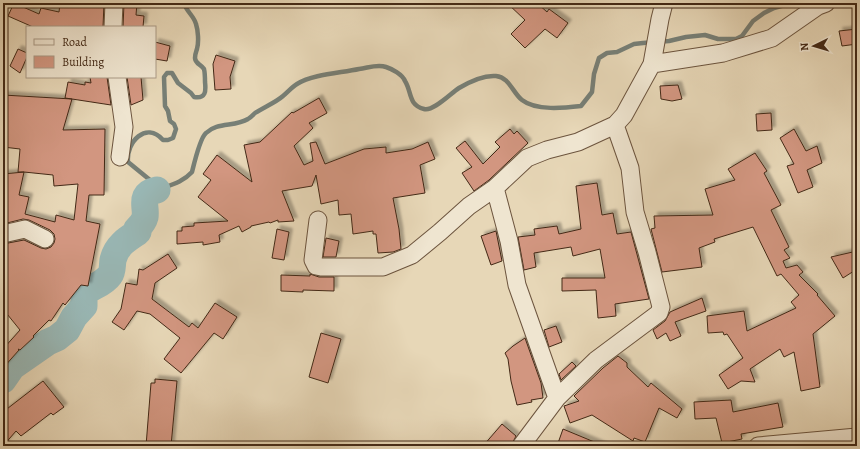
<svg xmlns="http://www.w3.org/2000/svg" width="860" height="449" font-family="Alegreya,serif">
<defs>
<filter id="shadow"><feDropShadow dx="3.5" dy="-3.5" stdDeviation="1" flood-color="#0004"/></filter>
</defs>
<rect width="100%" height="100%" fill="#e7d7b7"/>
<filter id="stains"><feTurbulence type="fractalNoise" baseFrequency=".005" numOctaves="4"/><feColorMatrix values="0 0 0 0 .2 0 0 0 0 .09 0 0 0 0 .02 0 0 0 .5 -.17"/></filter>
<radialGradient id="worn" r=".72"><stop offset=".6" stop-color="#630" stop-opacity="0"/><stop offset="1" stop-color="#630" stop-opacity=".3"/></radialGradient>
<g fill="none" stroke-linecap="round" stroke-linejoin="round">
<path stroke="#777f76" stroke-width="4.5" d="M184,3C186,11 194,16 196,24C198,30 199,42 197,49C196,52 195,54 195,58C195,64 201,64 204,69C205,73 205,78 205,82C206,91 206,99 194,97L191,93L178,83L172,73H167L164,77L165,106L168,111L170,121L174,124L176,129L173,138L168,140H163C146,121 126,142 128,162L150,180L157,190C170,185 182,183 192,172C194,164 200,138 206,133C217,122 235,127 248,119C251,117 253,115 255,113C264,107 275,103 283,96C288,92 292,87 297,84C313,74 341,73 359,69C368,68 377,64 386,67C392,69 402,74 405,81C412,92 408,105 424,109C433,112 451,93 459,88C469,82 484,75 496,76C509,77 513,93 522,100C536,111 564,108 581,106L592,92L594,74L599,58L607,53L617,52L634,44L643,43L669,41L686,37L705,35L718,39H736L742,36L753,21L764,13L774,8L792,3"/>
<path stroke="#99b8b6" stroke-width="27" d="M3,380L12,367L48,342L57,338L67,330L74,317L84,306V293C92,286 103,285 110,275C113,271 112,265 113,260C116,246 127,239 138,232L137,229C140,226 144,221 145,217C147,206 138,194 157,190"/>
</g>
<path fill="#d29680" stroke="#432916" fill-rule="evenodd" filter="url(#shadow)" d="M14,3L39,14L41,8L59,12L60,3H104L103,27H33L8,16Z
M124,3H137L136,15L144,16L143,27H123Z
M507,3H537L547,12L549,9L568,23L557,38L545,29L525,48L511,34L525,20Z
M857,29V44L842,46L839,31Z
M155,42L170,46L167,61L155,59Z
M18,49L27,53V57L20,73L10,66Z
M216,55L235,61L230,77L231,89L215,90L213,64Z
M90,77H107L111,105L72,99L63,130L105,129L104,195H89L86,221L100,224L88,286L81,285L65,305L63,303L51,321L49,320L33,336L34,337L20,350L18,349L19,350L3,368V349L20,330L3,309V244L24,240L41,248L46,249L51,247L54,243L55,239L54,234L50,230L29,220L23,219L3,224V174L24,172H18L20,149L3,147V95L72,99L65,98L68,82L85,85V82L91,83ZM24,172L53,175L54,186L78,184L74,220L56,215L55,222L25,214L29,197L19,195Z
M127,77H141L143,100L131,105Z
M678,85L682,99L672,101L661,99L660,86Z
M319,98L327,113L309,123L313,128L294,146L304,165L313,161L310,143L316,142L325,164L364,149L386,147V153L412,149L428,142L435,159L420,165L425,193L393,198L399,229L401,249L393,252L378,253L376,234H373V231L353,234L351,214L339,215L338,200L321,204L316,175L312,186L282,191L294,221L278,222V220L270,223L269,222L251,226V227L242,232L239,226L219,235L220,242L203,245V242L177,244V231H182V227L194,226V223L228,221L198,197L211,180L203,174L217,155L252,182L244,145L260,142L292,112L293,113Z
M771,113L772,130L757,131L756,114Z
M510,129L514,134L517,131L528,143L489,180L474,191L462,173L472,167L456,148L465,141L483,164L500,147L495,142Z
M794,129L806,151L817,146L822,163L807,170L813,187L798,193L787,166L794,164L780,138Z
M755,153L767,171L764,173L781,205L771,210L789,247L784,250L790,258L783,261L786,268L797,265L803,272L799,275L818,294L817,295L835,316L813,334L820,387L801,391L794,352L784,357L780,349L750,369L755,382L741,381L728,389L719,375L743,358L727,334L724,335L723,332L708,333L707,316L744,311L747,331L796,308L791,302L799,295L781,274L777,276L753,227L714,239L715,242L699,248L702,267L662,272L651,229L655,228L654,216L713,215L705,189L735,180L728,169Z
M597,183L602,215L613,213L617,234L631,232L649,299L615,304L616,316L598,318L596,290L562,291V278H605L600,249L573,256L571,247L534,253L536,267L524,270L518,237L535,235L534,229L557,226L559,234L581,229L576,186Z
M277,229L289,232L284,260L272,258Z
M496,231L502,261L491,265L481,236Z
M326,238L339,241L336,257H323Z
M857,251V269L843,278L831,257Z
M168,254L177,268L155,283L152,299L189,327L192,323L198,328L215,303L237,317L223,339L214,333L181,373L164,359L180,338L150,314L137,311L124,330L112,322L121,309L126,283L137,285L139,269L143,270Z
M310,274L319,277H334V291L303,290V292L281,291V275L310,276Z
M702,298L706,311L675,322L681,336L670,341L666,333L657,339L653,330L665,321L670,312Z
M556,326L562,342L549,347L544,330Z
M321,333L341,339L328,383L309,377Z
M525,338L541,383L543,398L531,400L532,402L517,405L511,381L508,359L505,353L513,346Z
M618,356L627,363V367L648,387L651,383L682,409L677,418L659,408L645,442L634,438L633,441L592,415L570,423L564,406L579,401L574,396L603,368Z
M572,362L576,366L561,380L559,374Z
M155,379L177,381L171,446H146L151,383H155Z
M43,381L64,407L53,415L51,413L21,436L16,431L3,446V412Z
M731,400L733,412L778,403L783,427L741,434L742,439L722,443L716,418L695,419L694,402Z
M502,424L516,436L511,446H483Z
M563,429L604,446H557Z"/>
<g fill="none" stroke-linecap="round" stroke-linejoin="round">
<g stroke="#6c543e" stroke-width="19">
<path id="street" d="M113,27L114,3
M652,64L723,53L772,38L818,6L826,3
M117,77L124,127L120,157
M495,188L509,241L517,285L557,398
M318,220L313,260L316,266L321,267H383L412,255L440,232L469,206L495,188L527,158L547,150L578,142L615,125L624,115L652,64L660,19L664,3
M3,234L25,229L45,239
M521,446L557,398L596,360L659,313L661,307L647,252L635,212L630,168L615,125
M758,446L857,437"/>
</g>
<use href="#street" stroke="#efe5d0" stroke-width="17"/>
</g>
<rect width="860" height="449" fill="none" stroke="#e7d7b7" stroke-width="16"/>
<rect x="4" y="4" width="852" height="441" fill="none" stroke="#432916" stroke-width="2"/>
<rect x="8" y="8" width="844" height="433" fill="none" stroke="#432916"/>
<rect x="26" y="26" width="130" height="52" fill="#efe5d0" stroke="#aa9a86"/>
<rect x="34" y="39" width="20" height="6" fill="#efe5d0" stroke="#aa9a86"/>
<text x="62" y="46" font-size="12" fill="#432916">Road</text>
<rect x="34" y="56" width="20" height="12" fill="#d29680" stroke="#aa9a86"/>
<text x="62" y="66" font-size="12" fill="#432916">Building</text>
<g transform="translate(814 46) rotate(265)" stroke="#efe5d0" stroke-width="3" paint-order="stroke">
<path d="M0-3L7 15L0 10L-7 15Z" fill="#432916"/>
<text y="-6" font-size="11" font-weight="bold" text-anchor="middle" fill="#432916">N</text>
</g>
<rect width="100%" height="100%" filter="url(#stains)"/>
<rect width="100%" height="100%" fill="url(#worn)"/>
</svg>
